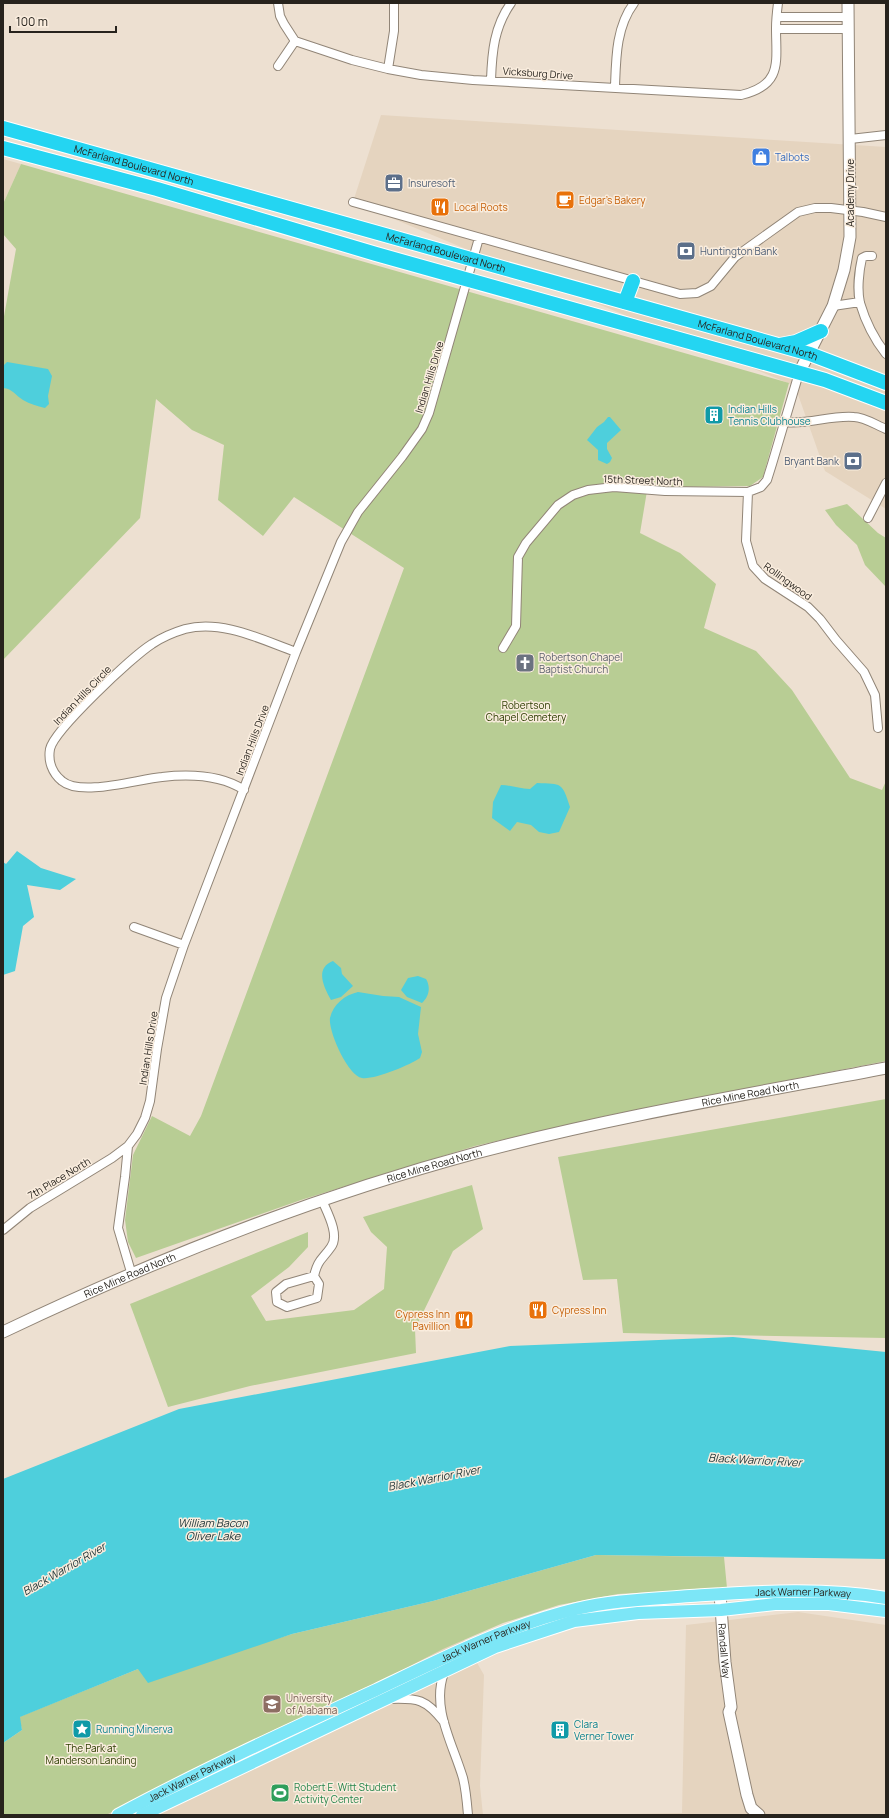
<svg xmlns="http://www.w3.org/2000/svg" width="889" height="1818" font-family="Manrope,sans-serif">
<rect width="100%" height="100%" fill="#ede0d1"/>
<path fill="#e5d4bf" d="M381,115L886,147V509L825,471L795,386L353,202Z
M3,159L21,164L3,204Z
M448,1603L464,1640L484,1675L480,1786L483,1815H3V1751L147,1688Z
M798,1612L886,1625V1815H573L682,1813L686,1625Z"/>
<path fill="#b8cd94" d="M21,164L789,383L763,477L750,486L677,487L648,485L640,533L680,553L716,584L704,628L756,651L792,690L850,778L882,790L886,781V1061L605,1116L475,1146L301,1200L136,1258L128,1242L125,1220L133,1155L152,1116L190,1136L201,1116L404,568L294,497L263,536L218,500L224,445L192,430L156,399L140,518L3,660V322L16,249L3,234V204Z
M847,504L878,533L886,538V587L865,565L857,545L836,525L825,510Z
M886,1099V1338L623,1333L617,1279L583,1280L558,1157Z
M472,1185L483,1229L453,1251L415,1329L416,1353L250,1386L168,1407L130,1304L308,1232V1247L289,1267L251,1296L266,1321L354,1310L384,1289L387,1247L371,1232L363,1217Z
M596,1555L724,1557L727,1588L618,1594L559,1605L503,1623L443,1649L342,1701L274,1730L106,1815H3V1743L22,1730L19,1717L138,1669L231,1653L292,1634L433,1601Z"/>
<path fill="#4ecfdc" d="M7,362L48,369L52,376L48,396L49,404L45,408C37,406 30,404 23,400C15,395 13,389 3,388V366Z
M608,417H610L621,430L607,443V449L612,458L610,462L607,464L598,460V450L587,440L597,427L604,422Z
M537,783C562,784 562,782 570,807L559,832L549,834L539,832L531,825L517,822L510,831L492,818L493,802L501,785C511,785 519,789 530,789Z
M17,851L41,868L76,879L60,890L27,885L34,917L23,926L15,971L3,975V862L6,864Z
M333,961L341,968L342,974L353,986L341,997L331,1000C323,986 315,968 333,961Z
M418,976L426,979C431,987 429,997 422,1003L407,997L401,990L408,978Z
M358,992L383,996L399,997L421,1007L418,1034L422,1052L420,1058C410,1065 374,1080 362,1078C348,1076 328,1031 330,1018C333,1004 345,995 358,992Z
M733,1337L886,1352V1559L596,1555L433,1601L292,1634L148,1683L138,1669L20,1717L22,1730L3,1743V1479L179,1409L510,1346Z"/>
<g fill="none" stroke-linecap="round" stroke-linejoin="round">
<g stroke="#918577" stroke-width="10">
<path id="street" d="M278,3L280,16L284,24L295,41L352,60L388,69L421,75L473,80L741,95C783,85 776,62 776,28C776,20 777,11 778,3
M777,17H847
M776,29H848
M278,66L295,41
M388,69L394,31V4
M491,80C492,52 494,27 511,3
M615,87C616,58 616,27 634,3
M850,139L886,135
M353,202L680,294L697,293L711,286L735,257L798,212L815,208H831L863,212L886,217
M872,256H866L862,258C859,271 857,290 860,303C865,320 875,340 886,354
M833,306L860,302
M784,422C808,425 830,415 854,417C864,417 876,425 886,429
M748,492L746,541L753,566L765,579L808,607L820,619L836,640L864,672L875,695L878,728
M868,518L886,483
M503,648L516,626L518,557L526,543L558,505L573,495L588,490L614,487L665,491L748,492L761,487L767,480L772,464L799,373
M244,790C221,775 189,774 162,777C138,779 81,797 62,781C52,773 48,761 50,749C54,730 133,656 152,644C161,638 175,632 185,629C222,619 262,640 296,652
M134,927L184,945
M128,1146L125,1177L118,1228L131,1272
M3,1230L30,1208L112,1158L128,1146L137,1134L145,1118L150,1101L157,1049L166,998L184,945L296,652L341,542L358,512L402,457L422,429L429,413L479,238
M314,1276L319,1284L317,1298L287,1307L277,1302L276,1292L286,1284L314,1276C318,1259 322,1260 331,1247C340,1235 327,1212 322,1200
M444,1673C431,1708 453,1744 463,1778C466,1790 467,1803 468,1815
M390,1699C418,1698 426,1699 444,1722"/>
</g>
<g stroke="#918577" stroke-width="13">
<g id="secondary">
<path d="M799,373L833,306L844,270L850,237L848,3"/>
<path id="s1" d="M3,1332C156,1259 313,1197 476,1153C611,1117 749,1094 886,1068"/>
<path id="s2" d="M720,1594L725,1662L731,1707L729,1712L747,1795L751,1808L759,1815"/>
</g>
</g>
<g stroke="#fff" stroke-width="14">
<g id="primary">
<path id="s3" d="M118,1815C202,1770 289,1730 376,1690C441,1659 506,1626 576,1609C613,1600 652,1599 690,1596C755,1592 821,1587 886,1598"/>
<path d="M142,1815L495,1647L574,1621L638,1613L721,1610L775,1604H829L886,1611"/>
</g>
</g>
<g stroke="#fff" stroke-width="16">
<g id="highway">
<path id="s4" d="M3,128L810,354L886,383"/>
<path d="M3,148L157,189L376,254L825,380L886,403"/>
<path d="M625,302L633,281"/>
<path d="M780,345L796,342L821,331"/>
</g>
</g>
<use href="#street" stroke="#fff" stroke-width="8"/>
<use href="#secondary" stroke="#fff" stroke-width="11"/>
<use href="#primary" stroke="#7ce6f7" stroke-width="12"/>
<use href="#highway" stroke="#24d5f2" stroke-width="14"/>
</g>
<defs>
<g id="shop-square" transform="scale(1)"><rect x="-9" y="-9" width="18" height="18" rx="4" fill="#3f7fe0" stroke="#faedde"/><path d="M-5-2.5h2.3a2.7 3.5 0 0 1 5.4 0H5L5.5 6h-11ZM-1.5-2.5h3a1.5 2.3 0 0 0-3 0Z" fill="#fff"/></g>
<g id="office-square" transform="scale(1)"><rect x="-9" y="-9" width="18" height="18" rx="4" fill="#5c6f8a" stroke="#faedde"/><path d="M-6-3h4V-5.5h4V-3h4V5H-6ZM-1-4.5V-3h2v-1.5ZM-6 0V1H6V0Z" fill="#fff"/></g>
<g id="cafe-square" transform="scale(1)"><rect x="-9" y="-9" width="18" height="18" rx="4" fill="#e8710a" stroke="#faedde"/><path d="M-5.5-4.5H6V0H3Q3 3.5 0 3.5H-2.5Q-5.5 3.5-5.5 0ZM3-3.2v2h1.7v-2ZM-6 4.5H4V6H-6Z" fill="#fff"/></g>
<g id="restaurant-square" transform="scale(1)"><rect x="-9" y="-9" width="18" height="18" rx="4" fill="#e8710a" stroke="#faedde"/><path d="M-5-6h1v4h1v-4h1v4h1v-4h1v5L-1.5 .5V6h-2V.5L-5-1ZM5-6V6H3V1.5H1.5Q1.5-4 5-6Z" fill="#fff"/></g>
<g id="bank-square" transform="scale(1)"><rect x="-9" y="-9" width="18" height="18" rx="4" fill="#5c6f8a" stroke="#faedde"/><path d="M-6-4H6V4H-6ZM0-2.3a2.3 2.3 0 1 0 0 4.6a2.3 2.3 0 1 0 0-4.6Z" fill="#fff"/></g>
<g id="building-square" transform="scale(1)"><rect x="-9" y="-9" width="18" height="18" rx="4" fill="#0f9aa8" stroke="#faedde"/><path d="M-4-6H4V6H1V3H-1V6H-4ZM-2.5-4.3h1.7v1.8h-1.7ZM.8-4.3h1.7v1.8H.8ZM-2.5-1h1.7V.8h-1.7ZM.8-1h1.7V.8H.8Z" fill="#fff"/></g>
<g id="church-square" transform="scale(1)"><rect x="-9" y="-9" width="18" height="18" rx="4" fill="#6b7280" stroke="#faedde"/><path d="M-1.2-6h2.4v3.5h3.3v2.4h-3.3V6h-2.4V-.1h-3.3v-2.4h3.3Z" fill="#fff"/></g>
<g id="university-square" transform="scale(1)"><rect x="-9" y="-9" width="18" height="18" rx="4" fill="#8d6e63" stroke="#faedde"/><path d="M0-5L7-2L0 1L-7-2ZM-4 1L0 2.5L4 1V4Q0 6-4 4Z" fill="#fff"/></g>
<g id="sight-square" transform="scale(1)"><rect x="-9" y="-9" width="18" height="18" rx="4" fill="#0f9aa8" stroke="#faedde"/><path d="M0-6L1.8-2.2L6-1.7L2.9 1.2L3.7 5.4L0 3.3L-3.7 5.4L-2.9 1.2L-6-1.7L-1.8-2.2Z" fill="#fff"/></g>
<g id="stadium-square" transform="scale(1)"><rect x="-9" y="-9" width="18" height="18" rx="4" fill="#2e9e5b" stroke="#faedde"/><path d="M0-5a6.5 5 0 1 0 0 10a6.5 5 0 1 0 0-10ZM-3.5-1.8h7v3.6h-7Z" fill="#fff"/></g>
</defs>
<g fill-rule="evenodd">
<use href="#shop-square" x="761" y="157"/>
<use href="#office-square" x="394" y="183"/>
<use href="#cafe-square" x="565" y="200"/>
<use href="#restaurant-square" x="440" y="207"/>
<use href="#bank-square" x="686" y="251"/>
<use href="#building-square" x="714" y="415"/>
<use href="#bank-square" x="853" y="461"/>
<use href="#church-square" x="525" y="663"/>
<use href="#restaurant-square" x="538" y="1310"/>
<use href="#restaurant-square" x="464" y="1320"/>
<use href="#university-square" x="272" y="1704"/>
<use href="#sight-square" x="82" y="1729"/>
<use href="#building-square" x="560" y="1730"/>
<use href="#stadium-square" x="280" y="1793"/>
</g>
<g text-anchor="middle" stroke-width="3" stroke-linejoin="round" paint-order="stroke">
<g font-size="10" fill="#27231d" stroke="#faedde">
<text transform="translate(538 73) rotate(4)" y="4">Vicksburg Drive</text>
<text dy="4" stroke="none"><textPath href="#s4" startOffset="136">McFarland Boulevard North</textPath></text>
<text transform="translate(850 193) rotate(-90)" y="4">Academy Drive</text>
<text dy="4" stroke="none"><textPath href="#s4" startOffset="460">McFarland Boulevard North</textPath></text>
<text dy="4" stroke="none"><textPath href="#s4" startOffset="784">McFarland Boulevard North</textPath></text>
<text transform="translate(429 377) rotate(-73)" y="4">Indian Hills Drive</text>
<text transform="translate(643 480) rotate(2)" y="4">15th Street North</text>
<text transform="translate(788 581) rotate(36)" y="4">Rollingwood</text>
<text transform="translate(82 695) rotate(-46)" y="4">Indian Hills Circle</text>
<text transform="translate(252 740) rotate(-69)" y="4">Indian Hills Drive</text>
<text transform="translate(148 1048) rotate(-81)" y="4">Indian Hills Drive</text>
<text dy="4" stroke="none"><textPath href="#s1" startOffset="787">Rice Mine Road North</textPath></text>
<text dy="4" stroke="none"><textPath href="#s1" startOffset="463">Rice Mine Road North</textPath></text>
<text transform="translate(59 1178) rotate(-31)" y="4">7th Place North</text>
<text dy="4" stroke="none"><textPath href="#s1" startOffset="139">Rice Mine Road North</textPath></text>
<text dy="4" stroke="none"><textPath href="#s3" startOffset="731">Jack Warner Parkway</textPath></text>
<text dy="4" stroke="none"><textPath href="#s3" startOffset="407">Jack Warner Parkway</textPath></text>
<text dy="4" stroke="none"><textPath href="#s2" startOffset="57">Randall Way</textPath></text>
<text dy="4" stroke="none"><textPath href="#s3" startOffset="83">Jack Warner Parkway</textPath></text>
</g>
<g font-size="10" fill="#366cbe" stroke="#faedde" text-anchor="start">
<text x="775" y="161">Talbots</text>
</g>
<g font-size="10" fill="#4e5e75" stroke="#faedde" text-anchor="start">
<text x="408" y="187">Insuresoft</text>
<text x="700" y="255">Huntington Bank</text>
<text x="839" y="465" text-anchor="end">Bryant Bank</text>
</g>
<g font-size="10" fill="#c56008" stroke="#faedde" text-anchor="start">
<text x="579" y="204">Edgar's Bakery</text>
<text x="454" y="211">Local Roots</text>
<text x="552" y="1314">Cypress Inn</text>
<text x="450" y="1318" text-anchor="end">Cypress Inn<tspan x="450" dy="12">Pavillion</tspan></text>
</g>
<g font-size="10" fill="#0d838f" stroke="#faedde" text-anchor="start">
<text x="728" y="413">Indian Hills<tspan x="728" dy="12">Tennis Clubhouse</tspan></text>
<text x="574" y="1728">Clara<tspan x="574" dy="12">Verner Tower</tspan></text>
<text x="96" y="1733">Running Minerva</text>
</g>
<g font-size="10" fill="#5b616d" stroke="#faedde" text-anchor="start">
<text x="539" y="661">Robertson Chapel<tspan x="539" dy="12">Baptist Church</tspan></text>
</g>
<g font-size="10" fill="#2c3c00" stroke="#faedde">
<text x="526" y="709">Robertson<tspan x="526" dy="12">Chapel Cemetery</tspan></text>
<text x="91" y="1752">The Park at<tspan x="91" dy="12">Manderson Landing</tspan></text>
</g>
<g font-size="10" fill="#785e54" stroke="#faedde" text-anchor="start">
<text x="286" y="1702">University<tspan x="286" dy="12">of Alabama</tspan></text>
</g>
<g font-size="10" fill="#27864d" stroke="#faedde" text-anchor="start">
<text x="294" y="1791">Robert E. Witt Student<tspan x="294" dy="12">Activity Center</tspan></text>
</g>
<g font-size="11" font-style="italic" fill="#1c3235" stroke="#faedde">
<text transform="translate(755 1460) rotate(3)" y="4">Black Warrior River</text>
<text transform="translate(434 1478) rotate(-11)" y="4">Black Warrior River</text>
<text x="213" y="1527">William Bacon<tspan x="213" dy="13">Oliver Lake</tspan></text>
<text transform="translate(64 1569) rotate(-30)" y="4">Black Warrior River</text>
</g>
</g>
<rect width="889" height="1818" fill="none" stroke="#27231d" stroke-width="8"/>
<path d="M10 26v6h106v-6" fill="none" stroke="#27231d" stroke-width="2"/>
<text x="16" y="26" font-size="12" fill="#27231d" stroke="#faedde" stroke-width="3" paint-order="stroke">100 m</text>
</svg>
